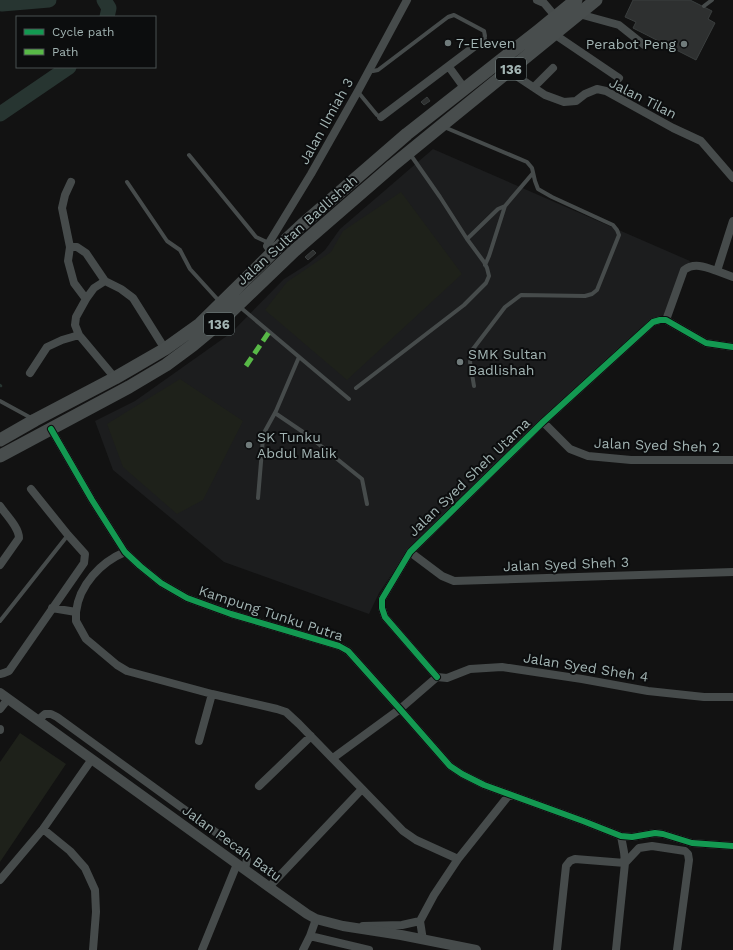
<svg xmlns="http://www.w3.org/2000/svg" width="733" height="950" font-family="'Work Sans',sans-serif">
<rect width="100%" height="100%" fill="#121212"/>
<path fill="#1c1d1e" d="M433,149L690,261L667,314L652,319L639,329L407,552L379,593L369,614L224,562L113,470L95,421L135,401L231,333L284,279L308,264L325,250L340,229Z"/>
<path fill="#1e211a" d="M401,192L462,274L347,380L265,310L287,282L331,252L343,231Z
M180,379L243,421L203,500L177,514L123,467L107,424Z
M20,733L66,764L0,862V762Z"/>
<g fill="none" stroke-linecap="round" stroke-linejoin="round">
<path stroke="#273531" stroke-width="2.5" d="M0,385L1,386"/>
<path stroke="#273531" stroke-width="15" d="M104,0L109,8L107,17
M0,1L2,4L49,0
M0,114L69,67"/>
</g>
<path fill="#2e3030" stroke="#3a3e3e" d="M633,0H690L712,11L708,19L715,23L696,60L633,28L636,22L625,17Z
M427,97L430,101L424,105L421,102Z
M313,250L316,253L308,260L305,257Z"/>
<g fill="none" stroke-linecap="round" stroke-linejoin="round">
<path stroke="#464b4b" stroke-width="4" d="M704,6L712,0
M369,71H373L378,70L448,17L454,15L484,31L485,36L484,40
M358,92L377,115L381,117
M444,127L527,162L532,168L535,181L538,189L552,197L613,225L617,230L619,235L597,290L592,294L585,296L521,295L505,307L473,349L470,362L474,386
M189,155L256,237L269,243
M127,182L167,241L180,250L190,269L220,302
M467,239L498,209L505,206L533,173
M485,265L489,256L505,206
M240,307L349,399
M356,388L464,305L486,283L489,276L487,268L484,262L467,239L440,197L410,154
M0,401L33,419
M275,413L306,434L362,479L367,504
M258,498L263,438L265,431L276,411L299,357
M0,621L68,535"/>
<path stroke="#464b4b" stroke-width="8" d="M537,0L544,3L555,16
M579,14L619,25L644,45
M554,34L619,78
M449,67L465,89
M509,71L545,95L564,102L576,101L585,94L597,89L606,91L673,128L701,141L733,178
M534,87L553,68
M381,117L483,40
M71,182L65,195L62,208L70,247L68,261L74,283L86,299
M70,247H77L86,253L105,281
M272,253L267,246L311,174L358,91L407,0
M717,271L733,277
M666,320L684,270C694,262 706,267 717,271L733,221
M30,373L47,347L62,340L79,335
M115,378L79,335L75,325L76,317L86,299L94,288L105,281L121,289L133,298L165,349
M543,422L570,449L588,456L631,460H733
M51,429L92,500L125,552L140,566L161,583L187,598L231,614L339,646L348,651L400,709L450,766L462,774L484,785L583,821L621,836L632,837L655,833L663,834L692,843L733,846
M0,506C6,515 19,527 19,538L0,565
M410,552L442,576L454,581L733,572
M52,608L76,612C79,585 101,562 125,552
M76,612V621L86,639L117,665L127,671L212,694L277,709L286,712L299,724L403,831L416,840L458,859
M0,674L4,673L9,671L84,563L85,554L68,535L31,489
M437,677L385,617L382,608V599L410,552L543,422L653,322L660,320H666L706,343L733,347
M437,677L447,678L470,669L502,667L582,679L648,691L704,697H733
M0,709L8,699
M38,720L45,714H51L57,717L247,855V859L245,869
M0,729V730
M199,741L212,694
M333,758L400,709L437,677
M259,786L311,736
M43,829L70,851L85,868L95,890L96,912L93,950
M0,880L43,829L92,759
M269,887L362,789
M363,926L402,925L420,921
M310,936L369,950
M423,940L420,921L434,895L458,859L509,795
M202,950L237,864
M303,950L310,936L316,919
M557,950L566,866L570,861L575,859L625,863L639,848L652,846L685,851L688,854L689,860L677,950
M616,950L625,863L624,852L621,836"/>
<path stroke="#464b4b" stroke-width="10" d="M0,693L269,887L307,914L316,919L343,926L401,935L476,950"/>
<path stroke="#484d4d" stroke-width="13" d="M0,440L35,420L115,378L134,367L165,349L200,324L272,253L302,225L407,134L538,31L576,0
M0,456L129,387L166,365L193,345L217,325L294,251L392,166L441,126L596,0"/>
<path stroke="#58b947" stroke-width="5" stroke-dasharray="10 5" stroke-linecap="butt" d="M246,366L269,332"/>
<g stroke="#0c0d0e" stroke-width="8">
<path id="cycleway" d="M51,429L92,500L125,552L140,566L161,583L187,598L231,614L339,646L348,651L400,709L450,766L462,774L484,785L583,821L621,836L632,837L655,833L663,834L692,843L733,846
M437,677L385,617L382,608V599L410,552L543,422L653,322L660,320H666L706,343L733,347"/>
</g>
<use href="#cycleway" stroke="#139951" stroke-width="6"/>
</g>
<g fill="#707b7b" stroke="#0c0d0e" stroke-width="1.5">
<circle cx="448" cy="43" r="4"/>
<circle cx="684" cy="44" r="4"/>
<circle cx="460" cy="362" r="4"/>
<circle cx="249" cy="445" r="4"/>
</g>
<g text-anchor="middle" stroke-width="4" stroke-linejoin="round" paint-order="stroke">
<g fill="#0c0d0e" stroke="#758282" stroke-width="1">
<rect x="496" y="58" width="30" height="22" rx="3"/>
<rect x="204" y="313" width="30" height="22" rx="3"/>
</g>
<g font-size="13" font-weight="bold" fill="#a2b4b3">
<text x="511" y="74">136</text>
<text x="219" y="329">136</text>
</g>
<g font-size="14" fill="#a2b4b3" stroke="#0c0d0e" text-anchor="start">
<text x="456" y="48">7-Eleven</text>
<text x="676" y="49" text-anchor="end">Perabot Peng</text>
<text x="468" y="359">SMK Sultan<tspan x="468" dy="16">Badlishah</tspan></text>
<text x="257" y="442">SK Tunku<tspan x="257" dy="16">Abdul Malik</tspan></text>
</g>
<g font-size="14" fill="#a2b4b3" stroke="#0c0d0e">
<text transform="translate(643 98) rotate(27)" y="5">Jalan Tilan</text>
<text transform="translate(326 121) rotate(-61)" y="5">Jalan Ilmiah 3</text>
<text transform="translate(297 230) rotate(-42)" y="5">Jalan Sultan Badlishah</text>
<text transform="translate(657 445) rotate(2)" y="5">Jalan Syed Sheh 2</text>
<text transform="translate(469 477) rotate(-44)" y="5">Jalan Syed Sheh Utama</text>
<text transform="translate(566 564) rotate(-2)" y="5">Jalan Syed Sheh 3</text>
<text transform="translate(271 613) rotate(18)" y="5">Kampung Tunku Putra</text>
<text transform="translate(586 667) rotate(9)" y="5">Jalan Syed Sheh 4</text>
<text transform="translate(232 843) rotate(36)" y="5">Jalan Pecah Batu</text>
</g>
</g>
<rect x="16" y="16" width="140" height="52" fill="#0c0d0e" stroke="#485050"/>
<rect x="24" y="29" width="20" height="6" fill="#139951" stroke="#485050"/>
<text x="52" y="36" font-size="12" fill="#a2b4b3">Cycle path</text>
<rect x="24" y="49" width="20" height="6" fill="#58b947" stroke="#485050"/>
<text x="52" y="56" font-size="12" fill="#a2b4b3">Path</text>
</svg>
